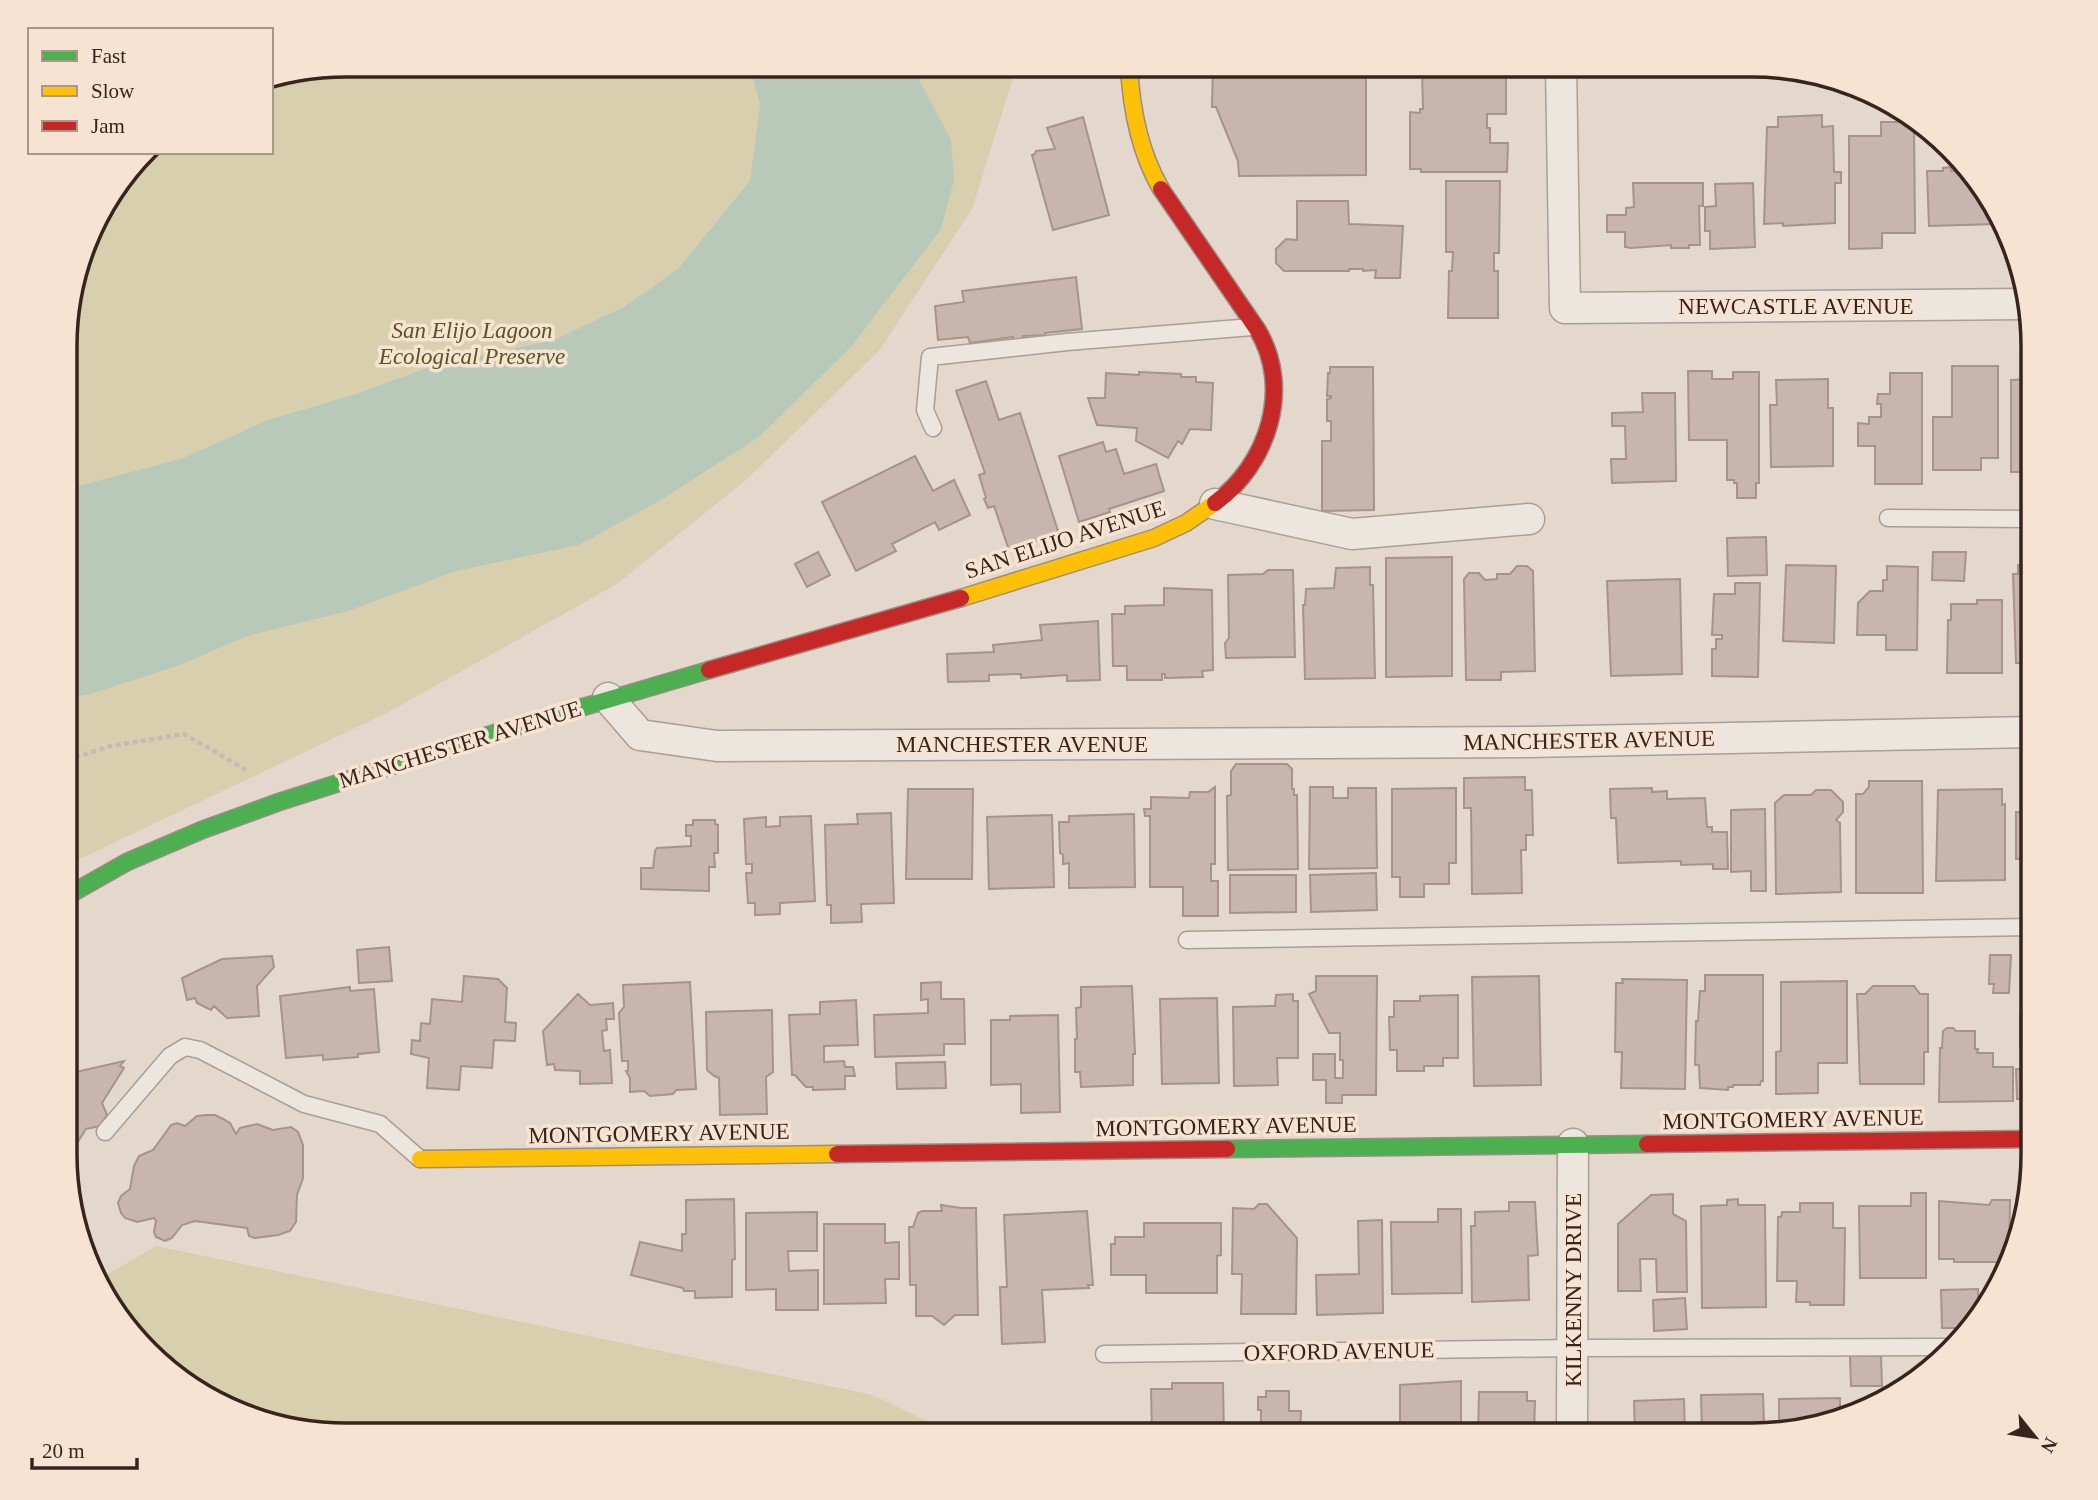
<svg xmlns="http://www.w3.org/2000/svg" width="2098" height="1500" font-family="'Times New Roman',serif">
<rect width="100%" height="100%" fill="#e4d8cc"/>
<path fill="#d8cfae" d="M346,65H1017L972,209L879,351L746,480L617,584L387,713L67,865V310L94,221L147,152H271V80Z
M156,1246L873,1395L956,1435H328L239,1414L175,1377L102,1294L98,1280Z"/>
<path fill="#b8c9ba" d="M750,65H924L919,80L951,140L954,180L941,229L851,347L759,437L659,501L579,545L456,571L348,611L247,636L180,665L90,694L67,698V489L184,458L268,420L353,395L435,365L554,340L624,307L678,269L750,181L760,105Z"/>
<path fill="#c8b5ad" stroke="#a5938c" stroke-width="2" d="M1213,65H1366V175L1239,176L1238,161L1216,107H1212Z
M1422,71H1506V114H1487V128H1490V143H1508L1507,172H1421V169H1410V112L1420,113V109H1423Z
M1822,115V127L1833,126L1834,172H1841V183H1835V223L1783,226V223L1764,224L1767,127H1778V117Z
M1083,117L1109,215L1053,230L1032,155L1035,154L1036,151L1055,149L1047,128Z
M1881,122H1914L1915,233H1882V248L1849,249V136H1881Z
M1951,167V171L1962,170L1997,213V224L1929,226L1927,171H1943V168Z
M1446,181H1500L1499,253H1494V271H1498V318H1448L1449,271H1452L1453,252H1446Z
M1633,183H1703V206H1699L1700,245H1689V248H1671V245L1631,248L1625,247V232H1607V215H1626V208L1634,207Z
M1753,183L1755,247L1710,249V231H1705V207L1716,206L1715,184Z
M1297,201H1348L1349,224L1403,226L1400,278H1375L1376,270L1363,271V269H1349V271H1284L1276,263V249L1286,239L1297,240Z
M1076,277L1082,329L1045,333V335L1023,336V338L1013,340V337L970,343L968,337L938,340L935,306L964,302L962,291Z
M1952,366H1998V458H1981V470H1933V417H1952Z
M1330,367H1373L1374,510L1322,511V441H1331V421H1327V399L1331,398V396H1327L1328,373H1330Z
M1688,371H1712V379H1733V372H1759V483H1756V498H1737V483H1734V480H1727V440H1689Z
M1139,372L1181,374V377H1196V382L1213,383L1211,430L1190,429L1182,444L1178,441L1168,458L1136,441L1137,428L1097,425L1088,398H1105L1106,373L1139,375Z
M1890,373H1922V484H1875V446H1858V423L1869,424V417H1881V404H1877L1878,394H1890Z
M1828,379V408H1833V466L1771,467L1770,405H1777L1776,380Z
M2033,379V472H2011V380Z
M986,381L999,420L1020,413L1059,534L1009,550L994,506L988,508L984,499L986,498L979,475L985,473L956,391Z
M1642,393H1675L1676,481L1612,483L1611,459H1626L1625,426H1612V413L1643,412Z
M1103,442L1106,452L1116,449L1124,474L1156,464L1164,491L1109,509L1110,512L1079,522L1059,456Z
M915,456L933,491L954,480L970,515L939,530L935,522L892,544L896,551L856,571L822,502Z
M1766,537L1767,575L1728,576L1727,538Z
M818,552L830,575L807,587L795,564Z
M1933,552H1966L1964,581L1932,580Z
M1452,557V676L1386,677V558Z
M2033,564V663H2016L2013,574H2018V565Z
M1786,565L1836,566L1834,643L1783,641Z
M1517,566H1527L1533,571L1535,671L1501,672V680H1466L1464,579L1469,573H1479L1485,580L1497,579V574H1510Z
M1887,566L1918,567L1917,650H1886V635H1857L1858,603L1870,591H1883V580H1887Z
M1370,567V585H1373L1375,678L1305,679L1303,605H1305L1306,589L1334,588L1336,568Z
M1268,570H1293L1295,657L1226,658L1225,643L1229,638L1228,575L1263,574Z
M1680,579L1682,674L1611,676L1607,581Z
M1735,583H1760L1758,677L1712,676V649H1716V639H1722V635H1712L1714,594H1735Z
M1164,588L1212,590L1213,670L1202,671L1203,677L1165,678V674H1162V680H1127V666H1113L1112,614H1125V606L1164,605Z
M1977,600H2002V673H1947L1948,620H1951V604H1977Z
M1098,621L1100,680L1067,681V675L1021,678V674L989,675V681L948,682L947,654L994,652L993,645L1042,640L1040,625Z
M1236,764H1287L1292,769V789H1294V795H1297L1298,869L1228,870L1227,796L1231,795V771Z
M1525,777V790H1532L1533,835H1526V850H1521L1522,893L1472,894L1471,808H1464V778Z
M1869,781H1922L1923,893H1856V794H1863L1869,787Z
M1215,787V864H1211V881H1218V916H1183V887H1150V816H1145L1144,809H1151V797L1189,798L1190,792H1208Z
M1310,787H1333V798H1348V788H1376L1377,868L1309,869Z
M1456,788V863H1449V884H1424V897H1400V877H1392V789Z
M1652,788V792L1667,791V799L1705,798L1707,827H1712V832H1727L1728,869H1713V864L1681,865V861L1618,863L1616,818H1611L1610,789Z
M908,789H973L972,879H906Z
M2002,789V805L2005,804V880L1936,881L1938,790Z
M1816,790H1831L1843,802V812L1836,820L1840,823L1841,892L1776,894L1775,803L1784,795H1811Z
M1765,809L1766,891H1751V871L1731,872V810Z
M2016,812H2033V859H2016Z
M891,813L894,903L861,904L862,922L831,923V905H827L825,825L858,824L857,814Z
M1134,814L1135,887L1069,888V863L1063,864V855L1060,853L1059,822H1069V816Z
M1052,815L1054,887L989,889L987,817Z
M811,816L815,901L780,903V914L755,915V903H748L746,873H752V864H746L744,819L766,817V827L780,826V817Z
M693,820H715V824L718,825V853H714L715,867H709V891L641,889V868H653L655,851L657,848L691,846V836H686V825H693Z
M1376,873L1377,910L1311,912L1310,875Z
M1230,875H1296V912L1230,913Z
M2021,942H2033V964L2029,960L2022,961Z
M389,947L392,981L359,983L357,950Z
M1990,955H2011L2009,993H1993L1994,984H1989Z
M272,956L274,967L257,986L259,1016L227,1018L214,1006L211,1010L197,1003L195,998L187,1000L182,978L222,959Z
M1705,975H1763V1081H1761L1760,1085H1733V1087H1728V1090L1700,1088L1699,1065H1695L1696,1021H1698L1700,991H1705Z
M464,976L498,979L507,988L505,1022L516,1023L515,1041L494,1040L492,1068L461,1066L459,1090L427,1088L429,1058L411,1054L412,1040L420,1041L421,1023L430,1024L432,999L462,1002Z
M1316,976H1377L1376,1095H1342V1103H1326V1080H1313V1054H1335V1078H1343V1060H1340V1033H1329L1309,994L1316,991Z
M1539,976L1541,1085L1474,1086L1472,977Z
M1622,979L1687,980L1685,1089L1621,1088L1622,1052H1615L1616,983H1623Z
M1847,981V1063H1818V1093L1776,1094V1052L1781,1051V982Z
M690,982L696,1089L676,1090L673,1094L650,1096L644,1091L630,1092V1078L626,1071H628V1061H622L619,1013L624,1007L623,985Z
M941,982V999H964L965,1044H944V1055L875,1057L874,1015L928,1013V999L921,1000V983Z
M1132,986L1135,1054H1133V1085L1081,1087L1080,1072H1075V1039H1077L1076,1008L1081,1007V987Z
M1873,986H1914L1920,994H1928V1052H1924V1084H1860L1857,994H1865Z
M350,987V991L374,989L379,1052L358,1054V1057L323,1060V1055L286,1058L280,996Z
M578,994L590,1005L613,1003L614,1019H606L607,1030L602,1031L604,1051L610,1050L612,1083L580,1084V1071L555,1070L554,1064L547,1065L543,1031Z
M1293,994V1001H1298V1058H1277L1278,1085L1234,1086L1233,1007L1275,1006L1276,995Z
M1458,995V1058H1443V1066H1424V1071H1397V1050H1390L1389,1017H1394V1001H1420V996Z
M1217,998L1219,1083L1162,1084L1160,999Z
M856,1000L858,1045L824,1046V1062L844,1061L845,1067H853L855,1076H845V1089L813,1090V1087H806L795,1075H792L789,1015L820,1014V1002Z
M772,1010L773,1072L766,1077L767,1114L720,1115L719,1078L714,1076L707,1070L706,1012Z
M2031,1014L2033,1047H2020V1015Z
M1058,1015L1060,1112L1021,1113V1084L991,1085V1020H1010V1016Z
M1947,1028H1953L1956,1031H1975V1049H1978L1977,1053H1993V1067H2013V1101L1939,1102L1940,1048H1942L1943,1031Z
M124,1061L120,1066L124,1068L102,1103L107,1115L100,1126L86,1129L67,1159V1074Z
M945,1062L946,1088L897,1089L896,1063Z
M2016,1069H2033V1099H2017Z
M206,1115H215L223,1119L230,1123L236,1134L240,1128L257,1124L273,1130L291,1127L298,1132L303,1145V1178L297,1195L296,1222L290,1231L278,1235L255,1238L249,1236L247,1228L195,1221L182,1225L172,1238L165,1241L156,1237L154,1232L156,1221L154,1218L137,1222L125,1218L121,1213L118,1203L121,1196L130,1189L134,1166L139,1156L153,1150L171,1125L177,1123L185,1126L197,1116Z
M1911,1193H1926V1278H1860L1859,1206H1911Z
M1673,1194V1214L1686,1221L1687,1292H1657L1656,1259H1640L1641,1291H1618V1224L1651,1195Z
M734,1199L735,1259L732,1260V1297L695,1298V1291H684L683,1288L631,1275L640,1242L682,1251V1234H686V1200Z
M1738,1199V1205H1765L1766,1307L1702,1308L1701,1206L1727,1205V1200Z
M1992,1200H2010L2009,1262H1954V1259H1939V1201L1989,1205Z
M1509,1202H1535L1538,1255L1528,1256L1529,1300L1472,1302L1471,1226H1475V1212L1509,1211Z
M1800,1203H1833V1228H1845L1844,1305H1810V1302H1796L1797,1281H1777L1778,1217H1781L1782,1212H1800Z
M1259,1204H1267L1297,1238L1296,1314H1241L1242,1274H1232L1233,1208L1254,1209Z
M941,1205L961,1208H976L978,1315H955L944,1325L932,1316H916V1285H910L909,1227H913L918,1213L922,1211H942Z
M1438,1209H1461L1462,1293L1392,1294L1391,1222H1438Z
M1087,1211L1093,1285H1088L1089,1288L1042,1290L1045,1342L1002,1344L1000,1287H1007L1004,1215Z
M817,1212V1251H788L789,1271L818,1270V1310H776V1289L746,1290V1213Z
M1382,1220L1383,1313L1317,1315L1316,1275L1359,1274L1358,1221Z
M1144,1223H1221V1255L1217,1256V1293H1146V1275H1111V1244H1115V1237H1144Z
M824,1224H885V1243L899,1242V1279H885L886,1303L824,1304Z
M1978,1289L1979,1318L1975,1325L1972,1328H1942L1941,1290Z
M1685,1298L1687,1329L1654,1331L1653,1300Z
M1850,1356H1881L1882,1386H1851Z
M1461,1381V1424H1467V1435H1442V1429L1400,1430V1385Z
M1172,1383H1223L1224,1435H1152L1151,1389H1172Z
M1266,1391H1289V1411H1301L1300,1435H1261V1410H1258V1397H1266Z
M1479,1392H1527V1401H1535L1534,1435H1478Z
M1763,1394L1764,1424L1768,1423V1432L1752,1435H1702L1701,1395Z
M1840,1398V1415L1779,1429V1399Z
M1684,1399L1685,1435H1635L1634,1401Z"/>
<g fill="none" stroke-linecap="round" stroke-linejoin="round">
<g stroke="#aa9e96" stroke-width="19">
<path id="lane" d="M933,428L925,410L930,357L1067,342L1252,327
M1888,518L2033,519
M1187,940L2033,927
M105,1132L170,1056L185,1047L200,1050L304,1104L380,1124L420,1159
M1104,1354L1573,1348L1948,1347"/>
</g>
<g stroke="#aa9e96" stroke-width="33">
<path id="street" d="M1561,65L1565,308L2026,304
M1215,504L1352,534L1529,519
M608,698L640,735L717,746L1529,742L2033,732
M1572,1435L1573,1144"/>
</g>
<g stroke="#998d86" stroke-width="19">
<path id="fast" d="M67,896L127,862L202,830L279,802L495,733L709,670
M1227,1149L1647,1144"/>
</g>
<g stroke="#998d86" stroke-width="19">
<path id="slow" d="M1129,65C1131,108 1139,151 1161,189
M961,598L1154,538L1186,523L1215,503
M420,1159L837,1154"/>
</g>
<g stroke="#998d86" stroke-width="19">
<path id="jam" d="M1161,189L1257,329C1293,388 1268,464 1215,503
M709,670L961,598
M1647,1144L2033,1139
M837,1154L1227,1149"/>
</g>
<path stroke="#c5bcb5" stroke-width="4.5" stroke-dasharray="5 3.5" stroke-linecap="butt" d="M67,760L111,746L184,734L243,768L247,774"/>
<use href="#lane" stroke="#ece6df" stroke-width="16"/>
<use href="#street" stroke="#ece6df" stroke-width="30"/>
<use href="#fast" stroke="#4caf50" stroke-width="16"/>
<use href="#slow" stroke="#ffc107" stroke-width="16"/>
<use href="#jam" stroke="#c62828" stroke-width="16"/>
</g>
<g text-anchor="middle" stroke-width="7" stroke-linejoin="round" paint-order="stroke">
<g font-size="23" fill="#39241d" stroke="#f6e3d2">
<text x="1796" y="314">NEWCASTLE AVENUE</text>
<text transform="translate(1065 539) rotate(-18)" y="8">SAN ELIJO AVENUE</text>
<text transform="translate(1589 740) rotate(-1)" y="8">MANCHESTER AVENUE</text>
<text transform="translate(460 744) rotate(-17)" y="8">MANCHESTER AVENUE</text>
<text x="1022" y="752">MANCHESTER AVENUE</text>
<text transform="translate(1793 1119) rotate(-1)" y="8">MONTGOMERY AVENUE</text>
<text transform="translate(1226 1126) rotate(-1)" y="8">MONTGOMERY AVENUE</text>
<text transform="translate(659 1133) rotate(-1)" y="8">MONTGOMERY AVENUE</text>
<text transform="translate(1573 1290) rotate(-90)" y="8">KILKENNY DRIVE</text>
<text transform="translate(1339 1351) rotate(-1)" y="8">OXFORD AVENUE</text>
</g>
<g font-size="23" font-style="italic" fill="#555623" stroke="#f6e3d2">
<text x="472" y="338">San Elijo Lagoon<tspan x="472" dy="26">Ecological Preserve</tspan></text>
</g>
</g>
<path d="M0 0H2098V1500H0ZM346 77H1752A269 269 0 0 1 2021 346V1154A269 269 0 0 1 1752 1423H346A269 269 0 0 1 77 1154V346A269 269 0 0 1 346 77Z" fill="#f6e3d2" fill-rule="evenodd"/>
<path fill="none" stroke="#39241d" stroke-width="3.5" d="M346 77H1752A269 269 0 0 1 2021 346V1154A269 269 0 0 1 1752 1423H346A269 269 0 0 1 77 1154V346A269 269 0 0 1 346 77Z"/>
<rect x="28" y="28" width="245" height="126" fill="#f6e3d2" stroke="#aa978a" stroke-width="2"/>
<rect x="42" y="51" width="35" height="10" fill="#4caf50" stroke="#aa978a" stroke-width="2"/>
<text x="91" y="63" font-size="21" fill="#39241d">Fast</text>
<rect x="42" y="86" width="35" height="10" fill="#ffc107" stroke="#aa978a" stroke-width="2"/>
<text x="91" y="98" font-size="21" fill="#39241d">Slow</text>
<rect x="42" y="121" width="35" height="10" fill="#c62828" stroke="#aa978a" stroke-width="2"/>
<text x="91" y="133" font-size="21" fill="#39241d">Jam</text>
<g transform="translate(2035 1437) rotate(120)" stroke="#f6e3d2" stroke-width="5" paint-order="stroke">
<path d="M0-5L12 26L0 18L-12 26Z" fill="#39241d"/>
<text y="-10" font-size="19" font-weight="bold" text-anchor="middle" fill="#39241d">N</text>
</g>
<path d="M32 1458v10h105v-10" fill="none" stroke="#39241d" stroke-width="3.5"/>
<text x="42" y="1458" font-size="21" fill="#39241d" stroke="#f6e3d2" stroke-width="5" paint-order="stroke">20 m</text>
</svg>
